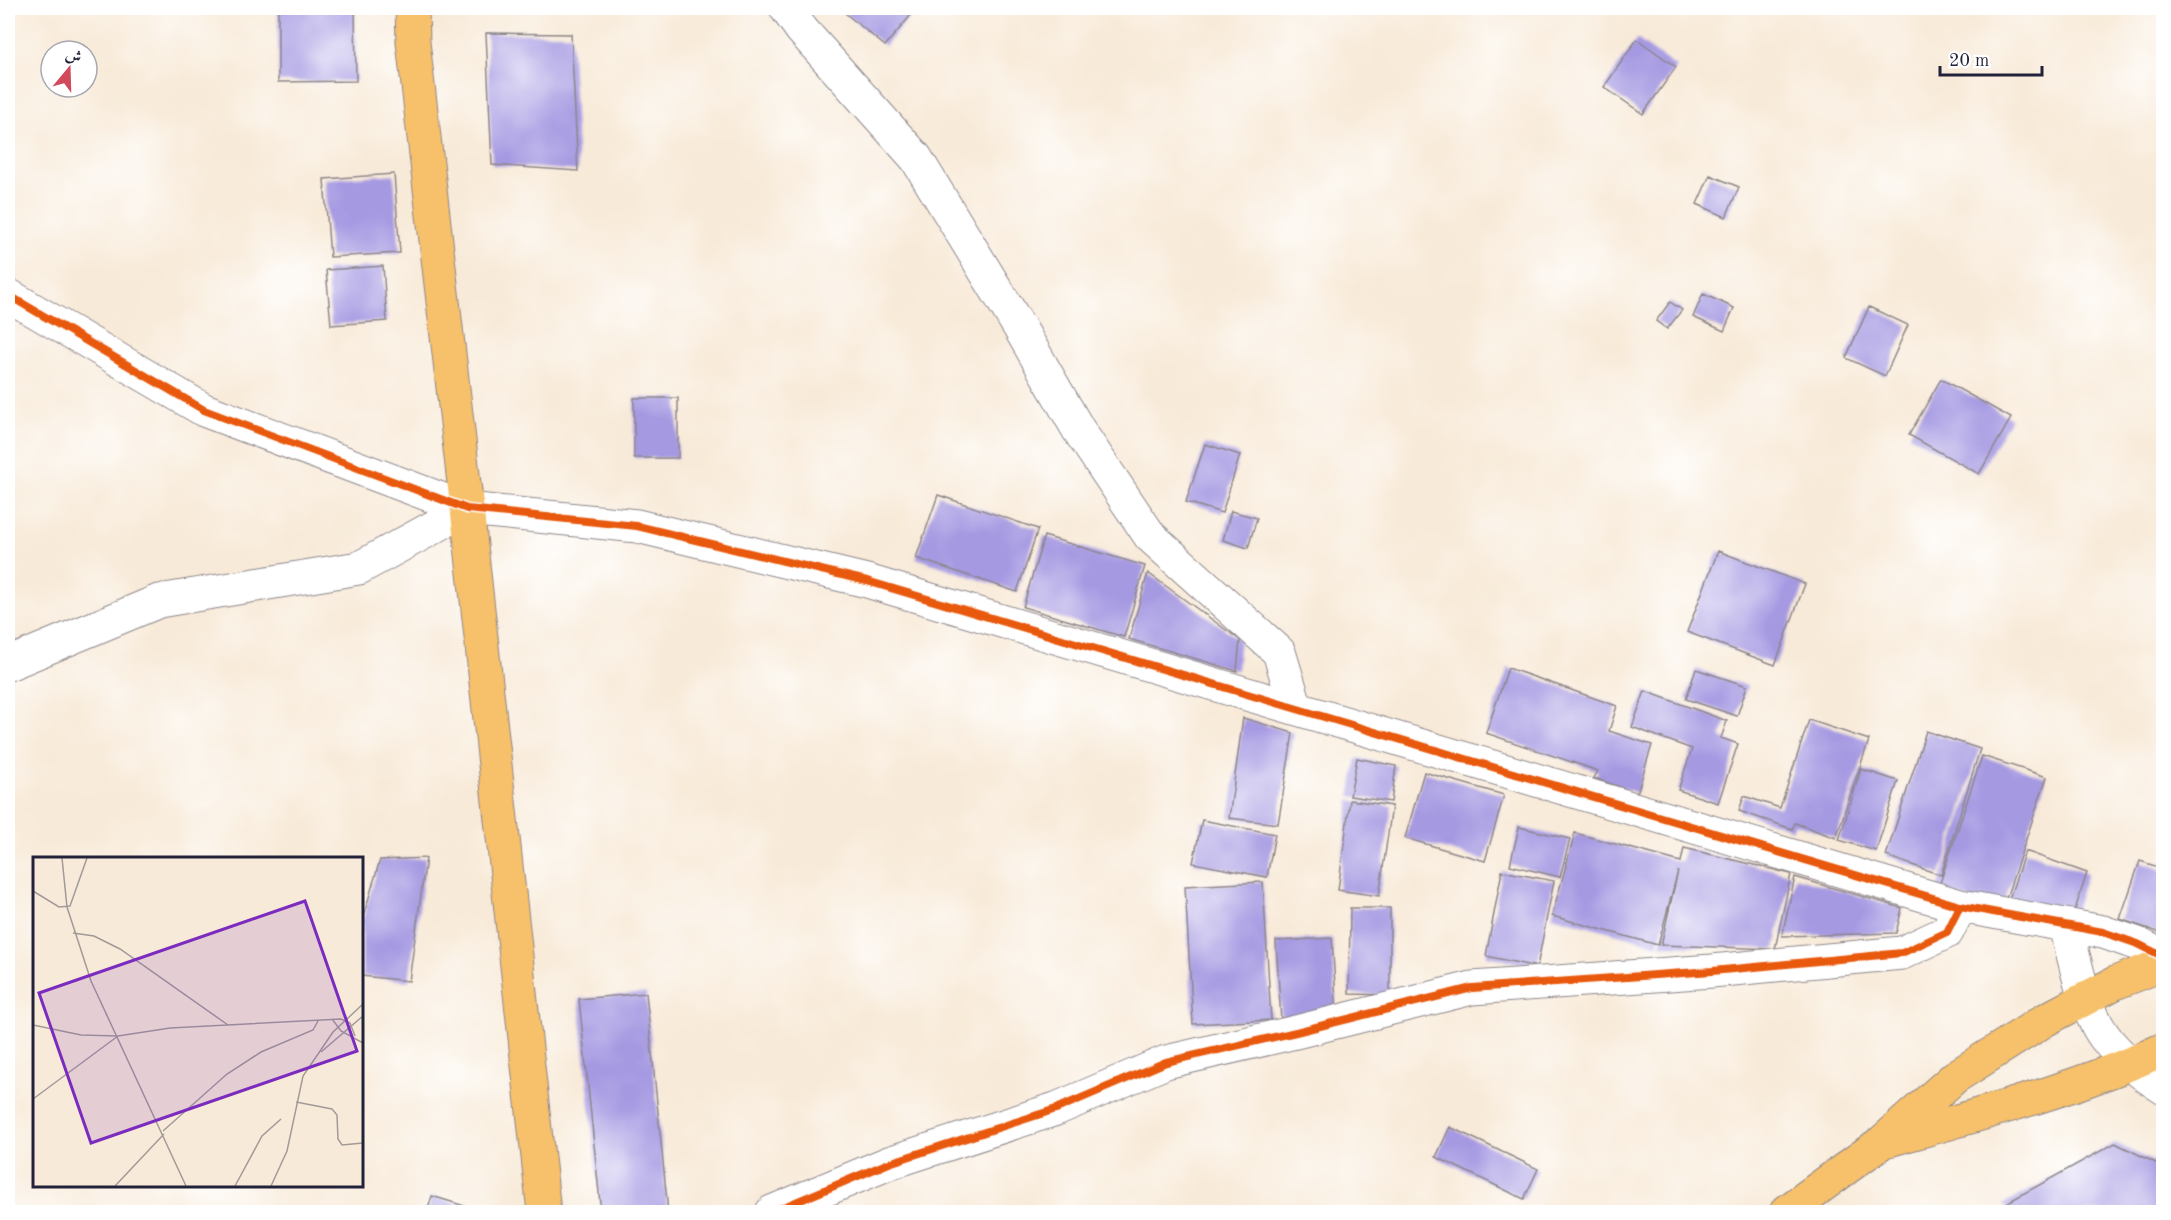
<svg xmlns="http://www.w3.org/2000/svg" width="2171" height="1220" font-family="'Old Standard TT',Amiri,serif">
<rect width="100%" height="100%" fill="#fff"/>
<filter id="ink" filterUnits="userSpaceOnUse"><feTurbulence type="fractalNoise" baseFrequency=".0167" numOctaves="2"/><feDisplacementMap in="SourceGraphic" scale="12" xChannelSelector="R" yChannelSelector="G"/><feConvolveMatrix kernelMatrix="1 2 1 2 8 2 1 2 1" color-interpolation-filters="sRGB"/></filter>
<filter id="wash" filterUnits="userSpaceOnUse"><feTurbulence type="fractalNoise" baseFrequency=".008" numOctaves="4" result="noise"/><feDisplacementMap in="SourceGraphic" scale="24" xChannelSelector="R" yChannelSelector="G"/><feGaussianBlur stdDeviation="1.35" result="paint"/><feColorMatrix in="noise" values="0 0 0 0 0 0 0 0 0 0 0 0 0 0 0 0 0 1.4 0 .05"/><feComposite in="paint" operator="in"/></filter>
<g filter="url(#wash)">
<rect width="100%" height="100%" fill="#f8ead8"/>
<g id="blocks">
<path fill="#a599e2" d="M278,8H355L356,81L278,82Z
M849,8H917L885,46L845,13Z
M486,33L571,34L578,171L492,165Z
M1637,39L1676,67L1643,114L1604,87Z
M394,174L400,253L330,257L324,179Z
M1710,175L1739,187L1726,217L1697,204Z
M383,266L387,321L331,325L326,270Z
M1703,294L1734,308L1724,331L1693,317Z
M1670,302L1682,310L1667,329L1656,321Z
M1869,307L1908,325L1885,376L1846,358Z
M1941,379L2011,418L1979,474L1909,435Z
M634,398H678V458H634Z
M1205,444L1240,455L1222,513L1186,502Z
M938,495L1038,529L1017,592L916,558Z
M1231,511L1257,518L1248,548L1223,540Z
M1044,536L1145,566L1124,637L1023,607Z
M1718,551L1805,584L1775,665L1687,632Z
M1148,573L1240,640L1237,671L1129,639Z
M1508,668L1617,706L1609,731L1652,745L1637,793L1594,778L1598,771L1486,733Z
M1696,669L1747,686L1737,716L1686,699Z
M1645,691L1727,721L1721,738L1738,744L1718,803L1678,790L1692,749L1632,727Z
M1243,718L1293,733L1278,824L1229,818Z
M1809,720L1869,740L1836,838L1795,823L1792,829L1739,811L1744,796L1780,808Z
M1926,731L1980,749L1941,875L1886,856Z
M1982,756L2047,777L2002,910L1938,889Z
M1357,758L1396,766L1391,802L1350,796Z
M1861,769L1898,781L1876,851L1839,840Z
M1424,772L1504,795L1485,861L1405,838Z
M1350,800L1392,806L1379,896L1338,890Z
M1202,820L1275,834L1267,877L1193,863Z
M1519,827L1570,839L1560,877L1510,865Z
M1575,833L1681,862L1684,848L1791,874L1775,949L1661,945L1678,871L1658,945L1552,916Z
M2025,851L2087,873L2071,922L2009,899Z
M426,858L409,981L362,976V921L380,860Z
M2140,861L2164,869V934L2120,919Z
M1502,871L1554,881L1537,967L1486,956Z
M1795,877L1902,908L1896,933L1782,936Z
M1263,882L1271,1020L1193,1024L1185,886Z
M1350,908H1390V995L1349,994Z
M1332,938L1337,1017L1281,1021L1276,941Z
M646,993L668,1212H601L579,999Z
M1450,1127L1538,1169L1524,1199L1436,1157Z
M2115,1143L2164,1167V1212H2018L2003,1205Z
M432,1196L471,1208L469,1212H427Z"/>
</g>
</g>
<g filter="url(#ink)">
<use href="#blocks" fill-opacity="0" stroke="#8d868a" stroke-width="1.5"/>
<g fill="none" stroke-linecap="round" stroke-linejoin="round">
<g stroke="#8d868a" stroke-width="35">
<path id="minor" d="M786,8L801,29L916,158L1021,330L1078,429L1150,536L1279,652L1296,708
M8,295L204,410L467,509L637,526L867,581L1960,906L2103,932L2138,944L2164,957
M8,664L159,601L359,568L467,509
M2066,926C2075,960 2083,1007 2104,1036C2119,1057 2142,1074 2164,1088
M772,1212L889,1163L1056,1109L1166,1062L1296,1032L1472,988L1712,971L1902,953L1947,932L1960,906"/>
</g>
<g stroke="#8d868a" stroke-width="35">
<path id="major" d="M412,8L413,42L467,509L544,1212
M1889,1140C1982,1114 2076,1089 2164,1049
M1786,1212L1882,1142L1955,1077L2045,1020L2115,983L2164,964"/>
</g>
<use href="#minor" stroke="#fff" stroke-width="33"/>
<use href="#major" stroke="#f7c06b" stroke-width="33"/>
<g stroke="#fff" stroke-width="11">
<path id="cycleway" d="M8,295L204,410L467,509L637,526L867,581L1960,906L2103,932L2138,944L2164,957
M772,1212L889,1163L1056,1109L1166,1062L1296,1032L1472,988L1712,971L1902,953L1947,932L1960,906"/>
</g>
<use href="#cycleway" stroke="#e8590c" stroke-width="8"/>
</g>
</g>
<g transform="translate(33 857)">
<rect width="330" height="330" fill="#f8ead8"/>
<path fill="none" stroke="#a29a99" stroke-width="1.5" d="M29,1L34,50L58,124L153,329M0,34L26,50L37,49L54,1M40,76L61,79L87,92L195,168M299,162L308,174L330,186M0,168L48,178L85,179L137,171L308,162L317,166L322,179M288,195L330,159M0,242L85,179M263,245L299,252L304,258L305,282L309,288L330,286M130,274L194,217L228,195L280,173L285,164M82,329L131,277M202,329L229,279L248,262M238,329L254,294L270,219L300,175L330,147"/>
<path fill="#7b2cbf" fill-opacity="0.15" stroke="#7b2cbf" stroke-width="3" d="M272,44L324,194L58,286L6,136Z"/>
<rect width="330" height="330" fill="none" stroke="#22223b" stroke-width="3"/>
</g>
<rect width="2171" height="1220" fill="none" stroke="#fff" stroke-width="30"/>
<g transform="translate(69 69) rotate(19)"><circle r="28" fill="#ffffff" stroke="#a7a7b1" stroke-width="1.5"/>
<path d="M0-4.5L10 22L0 15L-10 22Z" fill="#d1495b"/>
<text y="-9" font-size="16" font-weight="bold" text-anchor="middle" fill="#22223b">ش</text>
</g>
<path d="M1940 66v9h102v-9" fill="none" stroke="#22223b" stroke-width="3"/>
<text x="1949" y="66" font-size="18" fill="#22223b" stroke="#ffffff" stroke-width="4.5" paint-order="stroke">20 m</text>
</svg>
